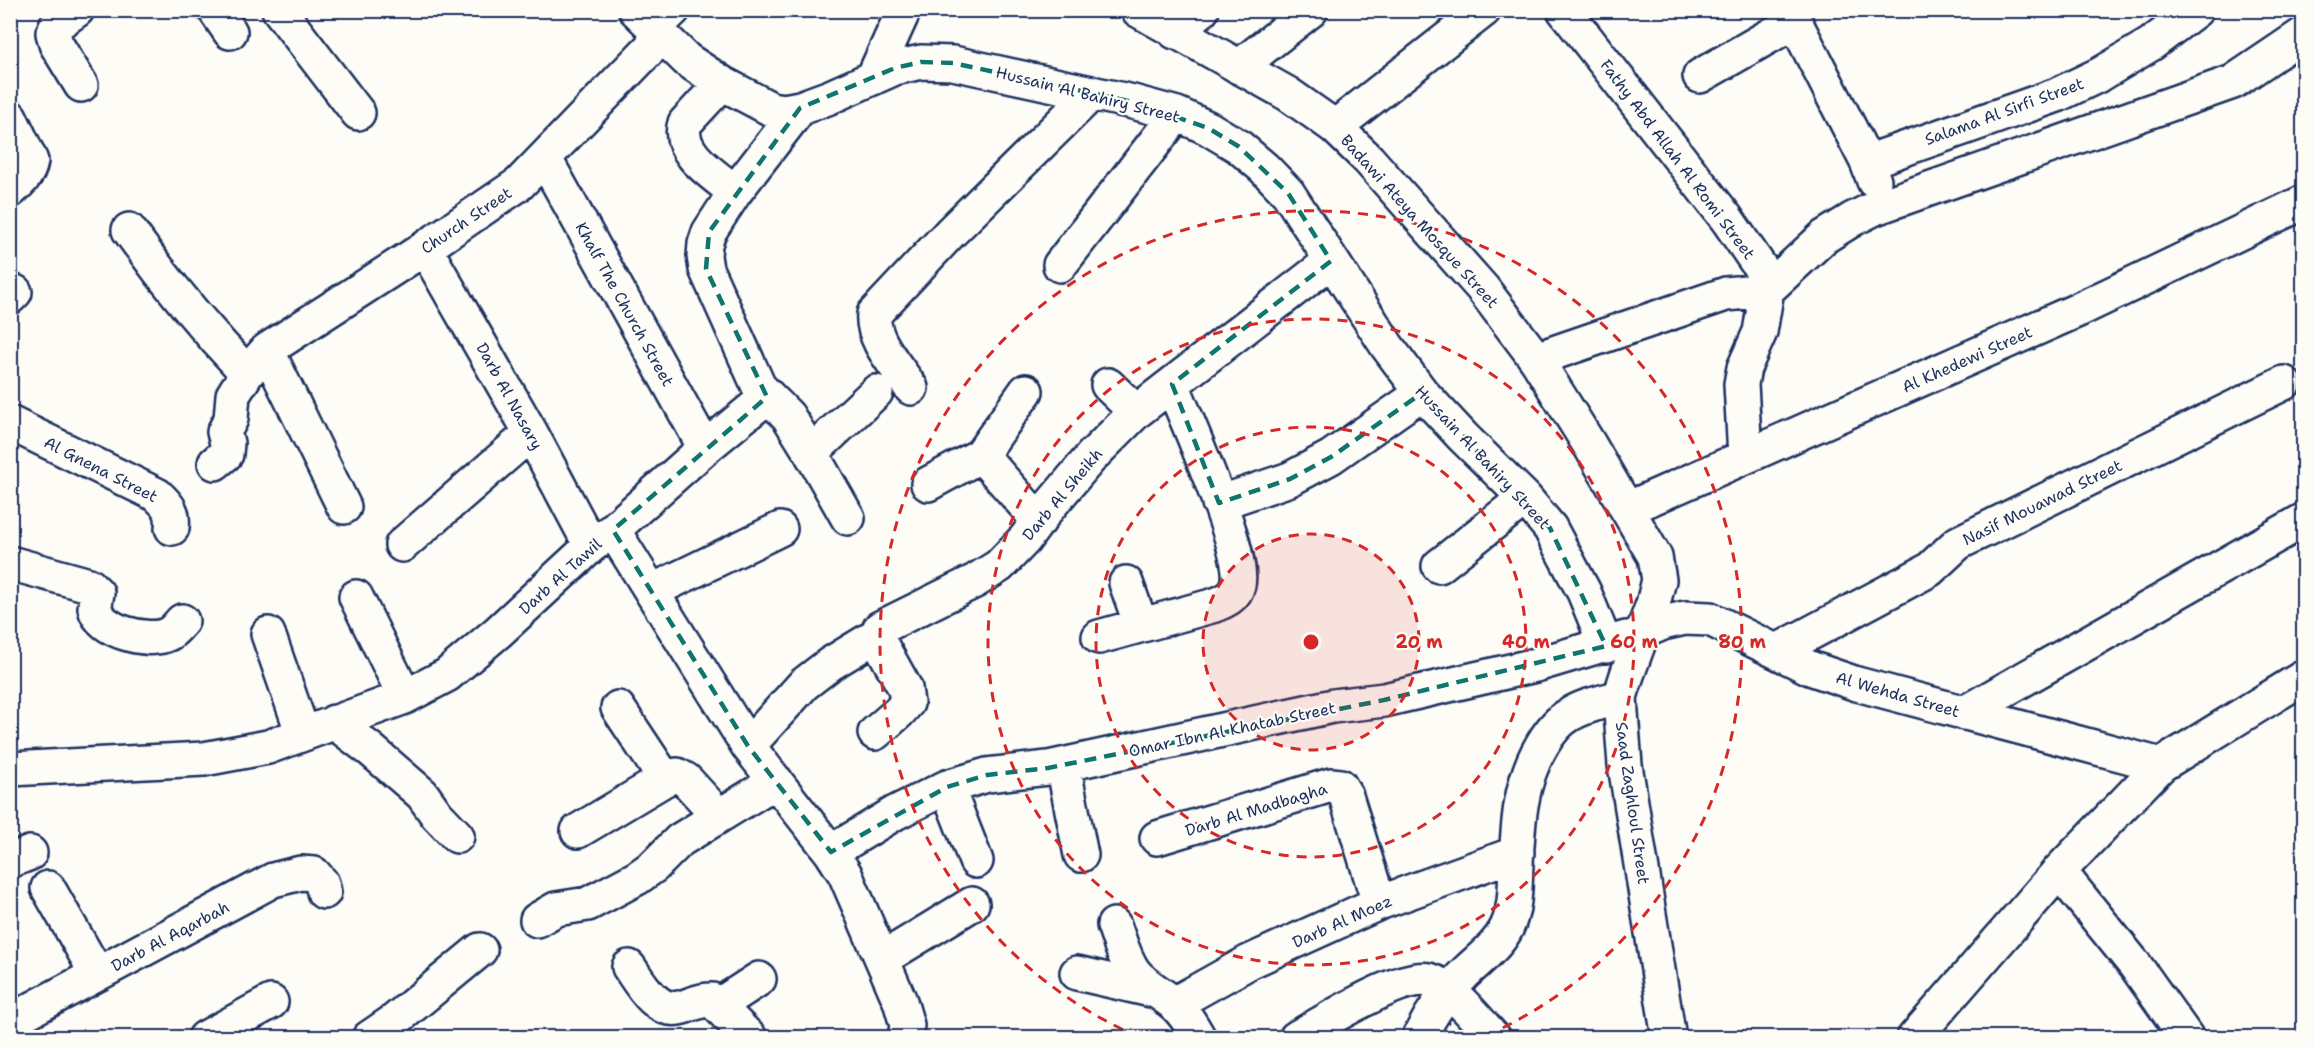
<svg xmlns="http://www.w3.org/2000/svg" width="2314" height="1048" font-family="'Shantell Sans',sans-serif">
<rect width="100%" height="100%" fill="#fdfcf7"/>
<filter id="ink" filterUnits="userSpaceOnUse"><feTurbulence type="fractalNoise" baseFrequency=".0167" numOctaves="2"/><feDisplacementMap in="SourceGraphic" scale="12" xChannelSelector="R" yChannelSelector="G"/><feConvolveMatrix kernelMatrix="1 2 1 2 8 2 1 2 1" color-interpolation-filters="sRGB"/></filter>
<g filter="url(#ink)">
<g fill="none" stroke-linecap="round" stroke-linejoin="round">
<g stroke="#1b2f5e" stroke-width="38">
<path id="street" d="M77,10L57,24L53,33L56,44L81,85
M215,10L230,32
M279,10L358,113
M636,10L687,60L722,83L771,109L784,111L800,108L830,97L895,68L921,62L953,63L1133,102L1177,114L1208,128L1238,146L1264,168L1288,193L1387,346L1422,393L1463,437L1525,498L1550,528L1584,592L1606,646
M1564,10L1727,219L1764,273L1767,290L1760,332L1744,368L1741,384L1745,457
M1789,10L1867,162L1874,181
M653,29L673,10
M1175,32L1202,10
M1239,67L1311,10
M1700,76L1794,22
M873,78L904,10
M722,83L685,123C675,152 716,176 735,192
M800,108L735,192L709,232L705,244L704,256L706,269L759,387L788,416L811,453L848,518
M10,117L31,161C29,174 20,182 10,191
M1335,127L1484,10
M545,159L705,448
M1867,162L2057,95L2101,74L2151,44L2196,10
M129,230C165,281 204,328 247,373
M425,248L531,433L591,546
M1060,265L1177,114
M10,297L15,292
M267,350L344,507
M1536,359L1726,294L1767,290L1824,237L1853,219L1875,208L2233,82L2304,34
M1108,385L1136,412
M911,388C897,366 871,340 874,314L950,233L1092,93
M10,423L157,495C169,506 174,512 172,528
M811,453L876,392
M981,455L1039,521
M215,463L226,454L227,443L224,432L231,419L233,395L247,373L267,350L425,248L519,184L661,37
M928,484L981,455L1026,391
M1219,503L1290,479L1331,457L1422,393
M1627,509L2078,310L2304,202
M613,530L748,746L831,852L845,874L900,1001L907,1025L905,1038
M402,545L531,433
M10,563L89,585L97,593C96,598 95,604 95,608C99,631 149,644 168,634C173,632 178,625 182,621
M1439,566L1525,498
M1126,583L1141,625
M652,591L780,529
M356,597L405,697
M268,634L303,734
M1099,637L1215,605C1225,601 1235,597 1238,585C1247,555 1186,419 1172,384
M1777,651L1929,570L1958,543L2284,383
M618,708L665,779
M1964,713L2304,520
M334,722L371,750L422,794L437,815L457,836
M875,733L899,712L907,703L905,688L876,636L880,628L975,581L999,566L1025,539L1048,508L1092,456L1136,412L1331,261
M748,746L804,684L830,664L876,636
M1063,765L1081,855
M10,769L204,759L268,747L405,697L447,675L498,632L591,546L613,530L705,448L767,397
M947,787L976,861
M578,831L665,779L677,775L686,780L719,816
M1157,838L1331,785L1340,786L1346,796L1379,903
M831,852L895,813L947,787L987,775L1048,768L1333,706L1384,700L1536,665L1626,638
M10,861L30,853
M2059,871L2135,965L2187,1038
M48,888L97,974
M537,920L556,909L588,904L637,878L654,866L680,840L776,781
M1114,925C1120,941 1124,958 1134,972C1145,986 1161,993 1174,1004C1185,1013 1192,1026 1199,1038
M882,959L972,904
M629,967C640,983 656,1013 679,1008C693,1005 696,1000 712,1000L750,1038
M1077,973L1155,991
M1174,1004L1249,962L1379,903L1517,853
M719,1005L759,979
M10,1021L273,880L301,873L314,874L322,883L324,892
M205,1038L271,1002
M369,1038L394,1021L480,950
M1296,1038C1324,1022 1400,973 1429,980C1451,986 1478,1021 1494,1038
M1419,1038C1431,1013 1445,993 1464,974C1478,960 1498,946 1507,927C1516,908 1515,885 1516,864C1518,822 1520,782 1542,745C1549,733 1557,722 1569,715C1585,705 1603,702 1620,697"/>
</g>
<g stroke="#1b2f5e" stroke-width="38">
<path id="secondary" d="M1138,10L1288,94L1335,127L1368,159L1483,289L1536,359L1589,444L1655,557L1659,580L1653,604L1627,675L1620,697L1621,712L1625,765L1669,1038
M1644,631L1663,623L1685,618L1710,619L1810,668L1857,684L2161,765
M1914,1038L2059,871L2161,765L2304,677"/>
</g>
<use href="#street" stroke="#fdfcf7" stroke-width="33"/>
<use href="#secondary" stroke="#fdfcf7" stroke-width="33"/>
</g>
</g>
<path fill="none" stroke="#0f766e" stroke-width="4.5" stroke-dasharray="12 8" stroke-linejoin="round" d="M921,62L953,63L1133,102L1208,128L1238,146L1288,193L1331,261L1172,384L1219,503L1290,479L1331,457L1422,393L1550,528L1606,646L1384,700L1048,768L987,775L947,787L831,852L748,746L613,530L767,397L706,269L709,232L800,108L895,68Z"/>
<circle cx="1311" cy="642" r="108" fill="#d62828" fill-opacity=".12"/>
<g fill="none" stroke="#d62828" stroke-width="3" stroke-dasharray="10 8">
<circle cx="1311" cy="642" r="108"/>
<circle cx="1311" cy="642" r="215"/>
<circle cx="1311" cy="642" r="323"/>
<path d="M1139 1037A431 431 0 1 1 1483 1037"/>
</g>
<g text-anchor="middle" stroke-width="4.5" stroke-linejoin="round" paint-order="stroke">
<g font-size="16" fill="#1b2f5e" stroke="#fdfcf7">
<text transform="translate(1088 94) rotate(14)" y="6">Hussain Al Bahiry Street</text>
<text transform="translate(2004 111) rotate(-20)" y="6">Salama Al Sirfi Street</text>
<text transform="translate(1678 159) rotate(53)" y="6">Fathy Abd Allah Al Romi Street</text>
<text transform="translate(466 220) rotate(-34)" y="6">Church Street</text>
<text transform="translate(1420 221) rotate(48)" y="6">Badawi Ateya Mosque Street</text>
<text transform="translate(625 304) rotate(61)" y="6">Khalf The Church Street</text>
<text transform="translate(1967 359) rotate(-24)" y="6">Al Khedewi Street</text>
<text transform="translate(510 396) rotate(61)" y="6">Darb Al Nasary</text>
<text transform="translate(1483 457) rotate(47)" y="6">Hussain Al Bahiry Street</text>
<text transform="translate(101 469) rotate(27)" y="6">Al Gnena Street</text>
<text transform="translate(1062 494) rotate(-50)" y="6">Darb Al Sheikh</text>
<text transform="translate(2042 502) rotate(-26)" y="6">Nasif Mouawad Street</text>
<text transform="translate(560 576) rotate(-42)" y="6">Darb Al Tawil</text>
<text transform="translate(1898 694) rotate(16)" y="6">Al Wehda Street</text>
<text transform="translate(1232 729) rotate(-12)" y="6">Omar Ibn Al Khatab Street</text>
<text transform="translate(1633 803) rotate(82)" y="6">Saad Zaghloul Street</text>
<text transform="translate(1256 809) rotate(-17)" y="6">Darb Al Madbagha</text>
<text transform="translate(1342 921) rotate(-24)" y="6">Darb Al Moez</text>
<text transform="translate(170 936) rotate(-28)" y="6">Darb Al Aqarbah</text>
</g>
</g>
<circle cx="1311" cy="642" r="9" fill="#d62828" stroke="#fdfcf7" stroke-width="3"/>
<g font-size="18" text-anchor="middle" font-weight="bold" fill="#d62828" stroke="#fdfcf7" stroke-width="4.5" stroke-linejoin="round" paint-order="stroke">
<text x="1419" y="648">20 m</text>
<text x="1526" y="648">40 m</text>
<text x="1634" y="648">60 m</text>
<text x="1742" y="648">80 m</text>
</g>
<rect width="2314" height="1048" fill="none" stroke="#fdfcf7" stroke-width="36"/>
<rect x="18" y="18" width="2278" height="1012" fill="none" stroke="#1b2f5e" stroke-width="2" filter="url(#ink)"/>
</svg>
